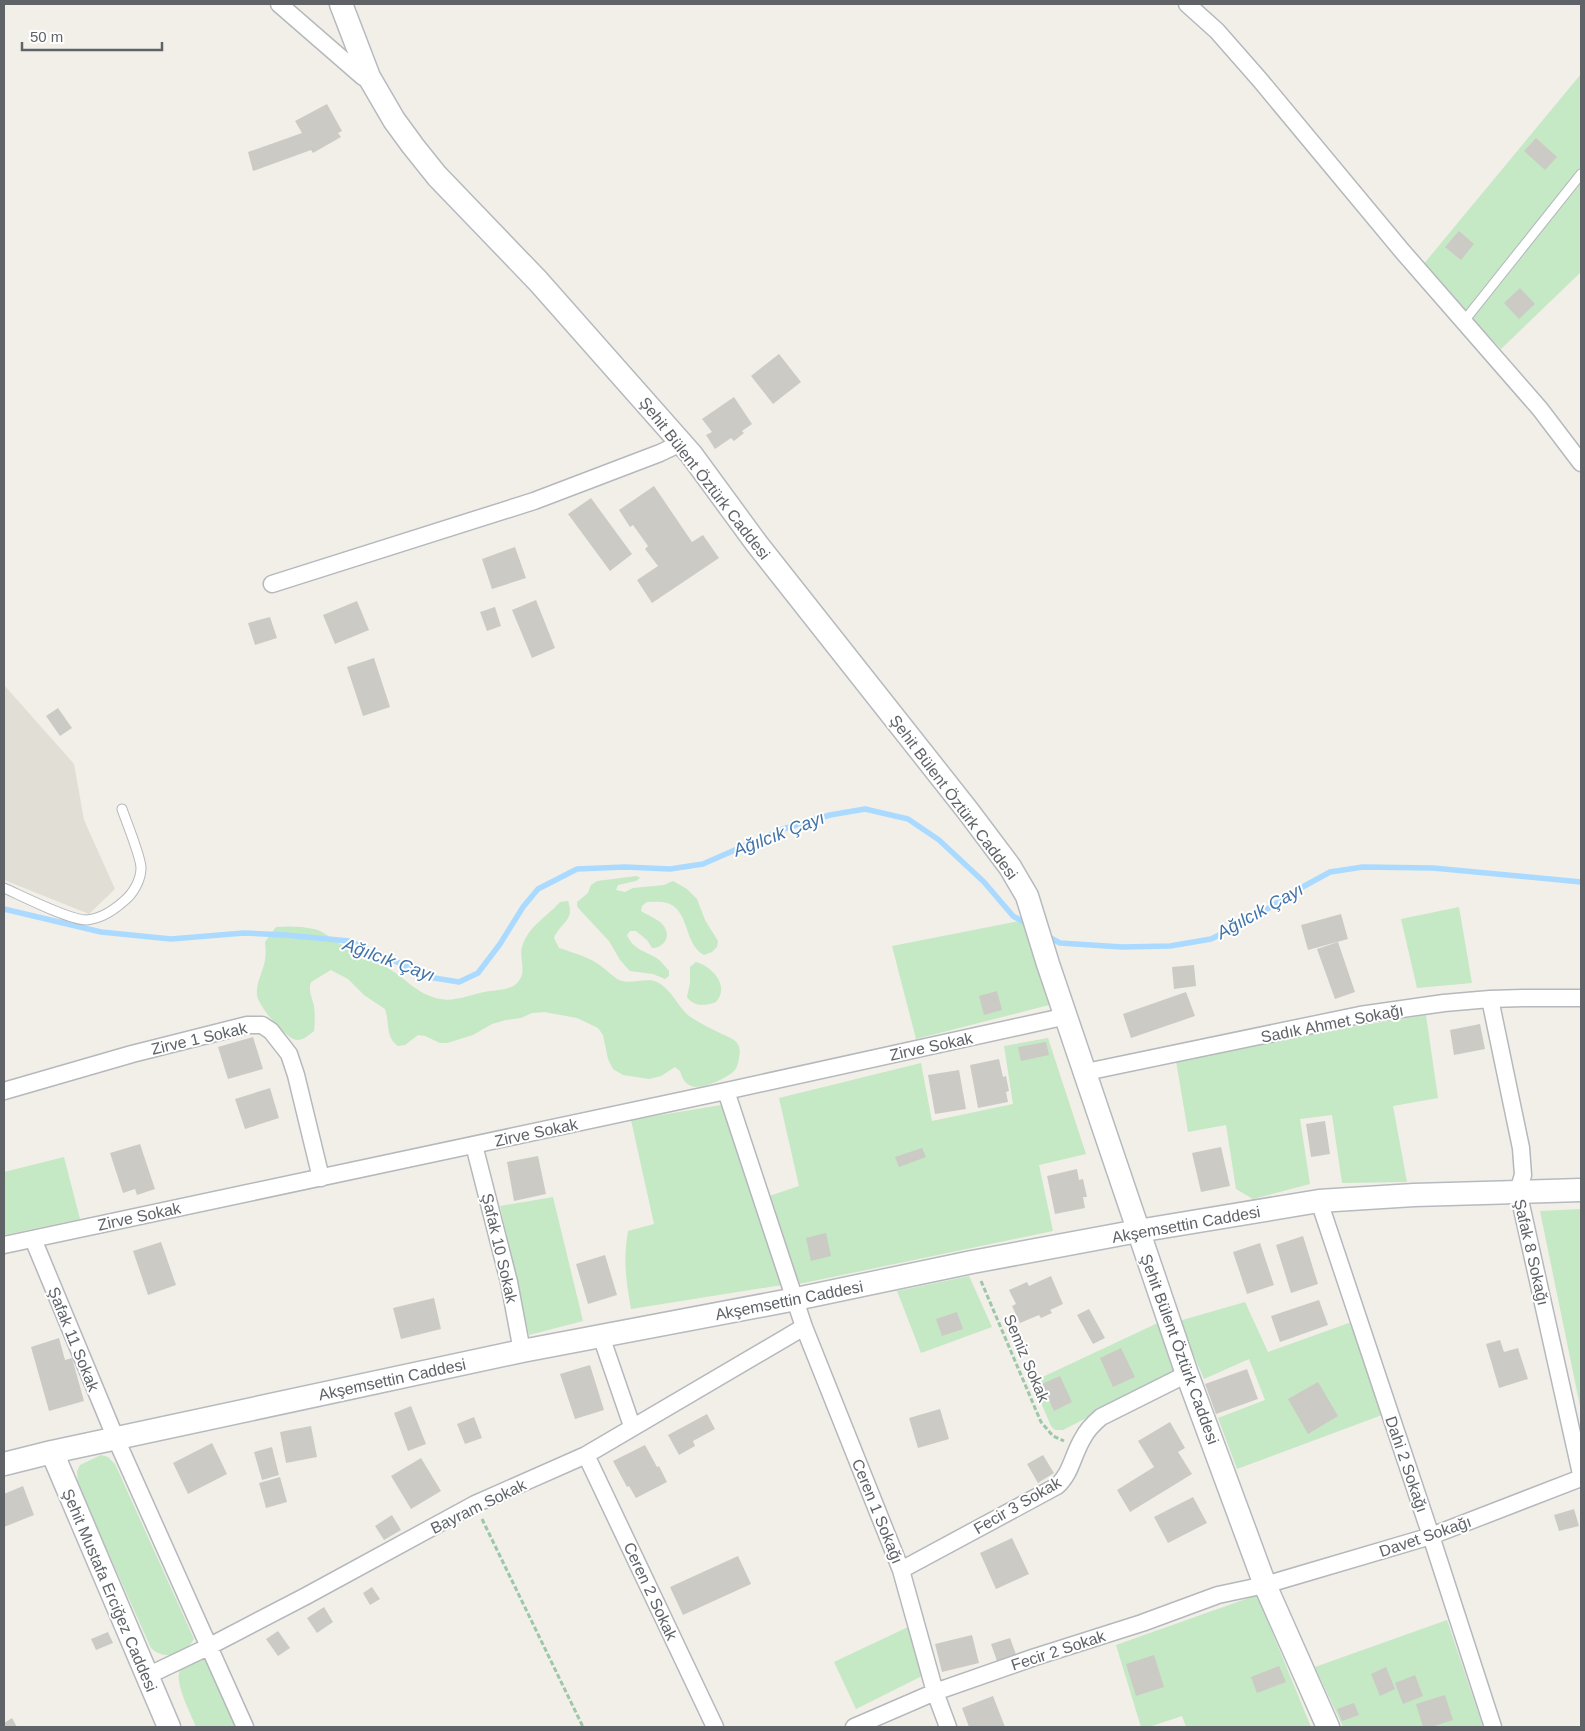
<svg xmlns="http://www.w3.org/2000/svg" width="1585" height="1731" font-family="Helvetica,sans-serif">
<rect width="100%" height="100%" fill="#f1efe8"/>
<path fill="#e1ded6" d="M4,685L74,764L84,820L115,889L89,914L4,880Z"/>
<path fill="#c5e8c5" d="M1581,74V272L1501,349L1422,266Z
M637,876L640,878L636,881L618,885L616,890L625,892L633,888L664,885L673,881L687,889L697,899L705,920L718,941L717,947L712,952L704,955C684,944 690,914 670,904C664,901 653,902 647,902L642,906L641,911C647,915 658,919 663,925C672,936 664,948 652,948L647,940L636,931H630L627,935C633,950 646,951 658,959C662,962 665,967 669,971V976L665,979L653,974L630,971L620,960L609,941L580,910L577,906V902L588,893L591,885L597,881Z
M568,901C575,921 561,922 554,938L559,948C574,953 589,957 601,966C607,970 613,977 619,980C631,985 646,977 657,982C673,990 678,1009 692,1018C701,1024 712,1029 722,1034C735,1040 742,1042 739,1058C738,1064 737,1068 733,1072C725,1079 701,1090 691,1086C684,1083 682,1077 680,1071L675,1067L661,1076L649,1079L623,1075L613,1069L608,1059L603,1035L598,1028L577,1018L544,1012L532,1013L521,1018L506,1020L492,1024L473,1035L447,1043H440L425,1036L418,1035L405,1045L398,1046C385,1037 390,1022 385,1009L364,995L348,979L331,970L311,982C308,991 312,997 314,1006C315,1014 315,1022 314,1031C309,1035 304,1040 297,1040C287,1040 258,1006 257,995C256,985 261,975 264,965C266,957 266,950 265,942L276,927C288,926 301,926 314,929C324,931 334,941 344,946C359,954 376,960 391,970C408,981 419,995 440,999C454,1002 470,995 484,992C494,990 510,991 517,983C529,971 517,958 523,944C530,925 548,916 560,902Z
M1459,907L1472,983L1417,988L1401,919Z
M1025,920L1053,1004L916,1039L892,946Z
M696,962C713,967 730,986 716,1002C705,1006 694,1007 687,997L690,983V967Z
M1426,1015L1438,1098L1393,1106L1407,1182L1342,1183L1332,1115L1300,1119L1310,1184L1253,1199L1236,1189L1226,1125L1188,1132L1176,1061L1314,1033Z
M1048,1038L1086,1154L1039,1165L1053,1231L794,1285L766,1197L799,1186L779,1098L921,1063L932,1121L1013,1104L1004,1046Z
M727,1104L788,1284L631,1309C626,1279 623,1261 628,1231L654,1224L631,1120Z
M64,1157L80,1219L4,1235V1172Z
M553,1197L583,1321L529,1335L500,1206Z
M1581,1209V1411L1540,1211Z
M969,1276L992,1327L921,1353L897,1291Z
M1245,1302L1268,1352L1360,1319L1390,1412L1237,1469L1218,1418L1265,1400L1249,1359L1204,1379L1179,1321Z
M1162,1321L1177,1364L1174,1373L1063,1430H1055L1051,1426L1032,1382Z
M101,1455L108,1457L115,1464L194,1639C185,1655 165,1661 151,1648L78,1485L77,1471L80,1465Z
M1257,1595L1311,1727H1186L1182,1716L1149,1727H1141L1116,1645Z
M1447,1620L1483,1727H1343L1315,1667Z
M908,1627L924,1675L856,1709L834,1662Z
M206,1658L244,1727H196C192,1716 172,1679 181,1669C187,1663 198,1660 206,1658Z"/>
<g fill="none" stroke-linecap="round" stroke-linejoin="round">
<path stroke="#aadaff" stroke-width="5.5" d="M4,909L101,932L171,939L244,933L285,935L349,941L395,961L428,977L459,982L478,973L500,944L523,907L538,889L577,869L625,867L670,869L703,864L783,829L830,815L865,809L908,819L939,840L984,882L1013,916L1029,925
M1045,935L1060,943L1122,947L1170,946L1211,939L1250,920L1297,890L1330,872L1363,867L1433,868L1581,882"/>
</g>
<path fill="#cccac5" d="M327,104L342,131L338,133L341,137L313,153L311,150L253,171L248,152L302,133L295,121Z
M1536,138L1557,157L1545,170L1524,151Z
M1459,231L1474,244L1461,260L1445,247Z
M1520,288L1535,304L1519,319L1504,303Z
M779,354L801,382L773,404L751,376Z
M734,397L752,424L742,431L744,433L734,441L731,438L715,449L706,435L712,432L702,419Z
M654,486L692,542L703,535L719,558L652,603L637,580L658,566L645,549L648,546L633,525L630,527L619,510Z
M591,498L632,554L610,571L568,514Z
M515,547L526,578L492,589L482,559Z
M536,600L555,648L532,658L512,610Z
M357,601L369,630L335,644L323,615Z
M495,607L501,626L487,631L480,612Z
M270,617L277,638L255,645L248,623Z
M374,658L390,707L363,716L347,667Z
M58,708L72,728L60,736L46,716Z
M1341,914L1348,939L1308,950L1301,925Z
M1338,942L1355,992L1335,999L1317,949Z
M1194,965L1196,986L1174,989L1172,967Z
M997,991L1002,1010L984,1015L979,996Z
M1186,992L1195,1016L1131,1038L1123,1014Z
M1480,1024L1485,1049L1454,1055L1450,1030Z
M253,1037L263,1069L228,1079L218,1047Z
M1046,1042L1049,1055L1021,1061L1018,1047Z
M999,1059L1003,1077L1006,1076L1009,1091L1006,1092L1008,1102L978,1108L970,1065Z
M959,1070L966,1109L935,1114L928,1075Z
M270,1088L279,1118L245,1129L235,1099Z
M1325,1121L1330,1154L1311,1157L1306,1124Z
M140,1144L155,1189L137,1195L135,1189L123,1193L110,1153Z
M1221,1147L1230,1186L1201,1192L1192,1153Z
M922,1148L926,1157L899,1167L895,1157Z
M538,1156L546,1194L514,1201L507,1162Z
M1077,1169L1079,1180L1083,1179L1087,1197H1083L1085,1208L1055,1214L1047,1176Z
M826,1233L831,1256L811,1261L806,1238Z
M1303,1236L1318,1284L1291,1293L1276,1245Z
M161,1242L176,1285L148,1295L133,1251Z
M1260,1243L1274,1285L1247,1294L1233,1252Z
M605,1255L617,1295L588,1304L576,1264Z
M1051,1276L1063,1304L1050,1310L1052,1313L1041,1318L1039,1315L1020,1323L1012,1306L1016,1304L1009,1290L1027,1282L1029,1286Z
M434,1298L441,1329L401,1339L393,1308Z
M1319,1300L1328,1325L1280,1342L1271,1316Z
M1089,1309L1105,1338L1093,1344L1077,1315Z
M957,1312L963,1329L942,1336L936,1319Z
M59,1338L65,1360L72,1358L84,1401L49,1411L31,1347Z
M1500,1340L1504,1352L1518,1348L1528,1379L1499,1388L1486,1344Z
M1121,1348L1135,1377L1113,1387L1100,1358Z
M590,1365L604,1410L575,1419L560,1374Z
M1247,1369L1258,1399L1216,1414L1205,1384Z
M1060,1376L1072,1402L1054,1411L1042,1384Z
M1318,1382L1338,1416L1308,1434L1288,1399Z
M411,1406L426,1444L408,1451L394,1413Z
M940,1409L949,1439L918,1448L909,1418Z
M707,1414L715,1429L693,1441L695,1446L679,1455L668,1435Z
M474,1417L482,1438L465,1444L457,1424Z
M1170,1422L1185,1448L1178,1452L1192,1474L1130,1512L1117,1490L1154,1467L1138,1441Z
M311,1426L317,1457L286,1463L280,1432Z
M212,1443L227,1474L188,1494L173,1463Z
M645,1445L657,1467L659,1466L667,1482L636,1498L629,1486L627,1487L613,1461Z
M272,1447L279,1475L262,1480L254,1452Z
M1043,1455L1054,1473L1038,1483L1027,1464Z
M421,1458L441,1491L411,1509L391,1476Z
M280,1477L287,1502L266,1508L259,1483Z
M23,1486L34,1515L4,1527V1494Z
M1193,1497L1207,1523L1168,1543L1154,1517Z
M1574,1509L1579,1526L1559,1531L1554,1515Z
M392,1515L401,1530L384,1540L375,1526Z
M1012,1538L1029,1574L996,1589L980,1553Z
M738,1556L751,1584L683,1615L670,1587Z
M372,1587L380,1599L370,1605L363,1593Z
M324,1607L333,1622L317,1633L307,1618Z
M278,1631L290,1648L278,1656L266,1639Z
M108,1632L113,1643L96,1650L91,1639Z
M972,1635L979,1663L942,1672L935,1644Z
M1010,1638L1017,1657L998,1664L991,1644Z
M1154,1655L1164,1687L1136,1696L1126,1664Z
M1279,1666L1286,1682L1257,1693L1251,1677Z
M1386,1667L1395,1689L1380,1696L1371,1674Z
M1415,1675L1423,1696L1403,1704L1395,1683Z
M1445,1695L1453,1720L1431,1727H1423L1416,1704Z
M993,1696L1005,1727H969L962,1708Z
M1354,1703L1359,1715L1342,1721L1337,1709Z
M12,1718L17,1727H4V1723Z"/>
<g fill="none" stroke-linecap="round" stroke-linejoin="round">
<g stroke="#b5b8bc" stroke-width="11">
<path id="lane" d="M1464,321L1581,174
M4,888C22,896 69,920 86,920C100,919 114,910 124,901C133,894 141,880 141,868C141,857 126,821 122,809"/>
</g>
<g stroke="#b5b8bc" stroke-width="19">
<path id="street" d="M279,4L363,77H369
M1187,4L1217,31L1260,80L1403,252L1540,409L1581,463
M272,584L534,501L660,453L681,443
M1490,999L1521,1148L1523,1175L1518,1191L1581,1474
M1086,1072L1360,1015L1444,1003L1490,999L1523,998H1581
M4,1091L132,1054L247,1025H262L271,1031L289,1054L296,1075L321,1178
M726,1091L804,1327L901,1570L935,1692L948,1727
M474,1145L509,1282L522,1351
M1319,1201L1431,1536L1493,1727
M33,1239L116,1439L245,1727
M4,1245L726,1091L1067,1016
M601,1336L632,1426
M586,1455L715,1727
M901,1570L1057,1486C1071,1474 1073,1454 1083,1438C1087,1430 1094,1423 1101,1417L1187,1374
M147,1676L210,1646L306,1596L475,1504L586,1455L804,1327
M854,1727L935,1692L1035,1657L1142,1623L1218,1595L1265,1585L1431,1536L1581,1478"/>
</g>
<g stroke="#b6babf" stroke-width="25">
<path id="secondary" d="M341,4L369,77L394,120L413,146L437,176L538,281L691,454L757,544L968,811L1010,867L1027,896L1048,964L1187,1374L1265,1585L1328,1727
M52,1452L169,1727
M4,1464L52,1452L522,1351L796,1299L972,1262L1138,1231L1319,1201L1414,1195L1581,1190"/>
</g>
<path stroke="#9cc7a9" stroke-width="3" stroke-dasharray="5 2.5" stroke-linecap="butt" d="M981,1281L1041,1422L1053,1436L1064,1441
M482,1519L583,1727"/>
<use href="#lane" stroke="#fff" stroke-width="9"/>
<use href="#street" stroke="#fff" stroke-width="16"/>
<use href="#secondary" stroke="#fff" stroke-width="22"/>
</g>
<g text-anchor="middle" stroke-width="4" stroke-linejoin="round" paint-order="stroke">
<g font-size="16" fill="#5f6368" stroke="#fff">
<text transform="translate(705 478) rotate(52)" y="6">Şehit Bülent Öztürk Caddesi</text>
<text transform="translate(954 797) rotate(53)" y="6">Şehit Bülent Öztürk Caddesi</text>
<text transform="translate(1332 1023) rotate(-11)" y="6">Sadık Ahmet Sokağı</text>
<text transform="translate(199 1038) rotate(-13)" y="6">Zirve 1 Sokak</text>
<text transform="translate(931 1046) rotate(-12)" y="6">Zirve Sokak</text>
<text transform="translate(536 1132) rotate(-12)" y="6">Zirve Sokak</text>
<text transform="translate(139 1216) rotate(-12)" y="6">Zirve Sokak</text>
<text transform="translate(1186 1224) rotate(-10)" y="6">Akşemsettin Caddesi</text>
<text transform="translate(500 1248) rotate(77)" y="6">Şafak 10 Sokak</text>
<text transform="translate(1532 1252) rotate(77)" y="6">Şafak 8 Sokağı</text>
<text transform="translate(789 1300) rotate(-11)" y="6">Akşemsettin Caddesi</text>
<text transform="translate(74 1339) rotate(68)" y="6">Şafak 11 Sokak</text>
<text transform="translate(1180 1349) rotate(70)" y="6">Şehit Bülent Öztürk Caddesi</text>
<text transform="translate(1027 1358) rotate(67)" y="6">Semiz Sokak</text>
<text transform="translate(392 1379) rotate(-12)" y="6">Akşemsettin Caddesi</text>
<text transform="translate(1407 1464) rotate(71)" y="6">Dahi 2 Sokağı</text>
<text transform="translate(1017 1505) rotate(-30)" y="6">Fecir 3 Sokak</text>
<text transform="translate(478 1506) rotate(-26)" y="6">Bayram Sokak</text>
<text transform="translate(878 1511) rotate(68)" y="6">Ceren 1 Sokağı</text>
<text transform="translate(1425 1536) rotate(-19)" y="6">Davet Sokağı</text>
<text transform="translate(110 1590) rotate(67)" y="6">Şehit Mustafa Erciğez Caddesi</text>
<text transform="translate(651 1591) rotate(65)" y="6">Ceren 2 Sokak</text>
<text transform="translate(1058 1650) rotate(-18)" y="6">Fecir 2 Sokak</text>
</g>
<g font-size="18" font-style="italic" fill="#4174aa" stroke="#fff">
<text transform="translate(779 834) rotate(-21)" y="6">Ağılcık Çayı</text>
<text transform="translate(1260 911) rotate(-29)" y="6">Ağılcık Çayı</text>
<text transform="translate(389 960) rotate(20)" y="6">Ağılcık Çayı</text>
</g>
</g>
<rect width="1585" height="1731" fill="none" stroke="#5f6368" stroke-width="10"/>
<path d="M22 42v8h140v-8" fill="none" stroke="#5f6368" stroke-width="2.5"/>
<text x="30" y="42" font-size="15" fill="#5f6368" stroke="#ffffff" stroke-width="4" paint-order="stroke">50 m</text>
</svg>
